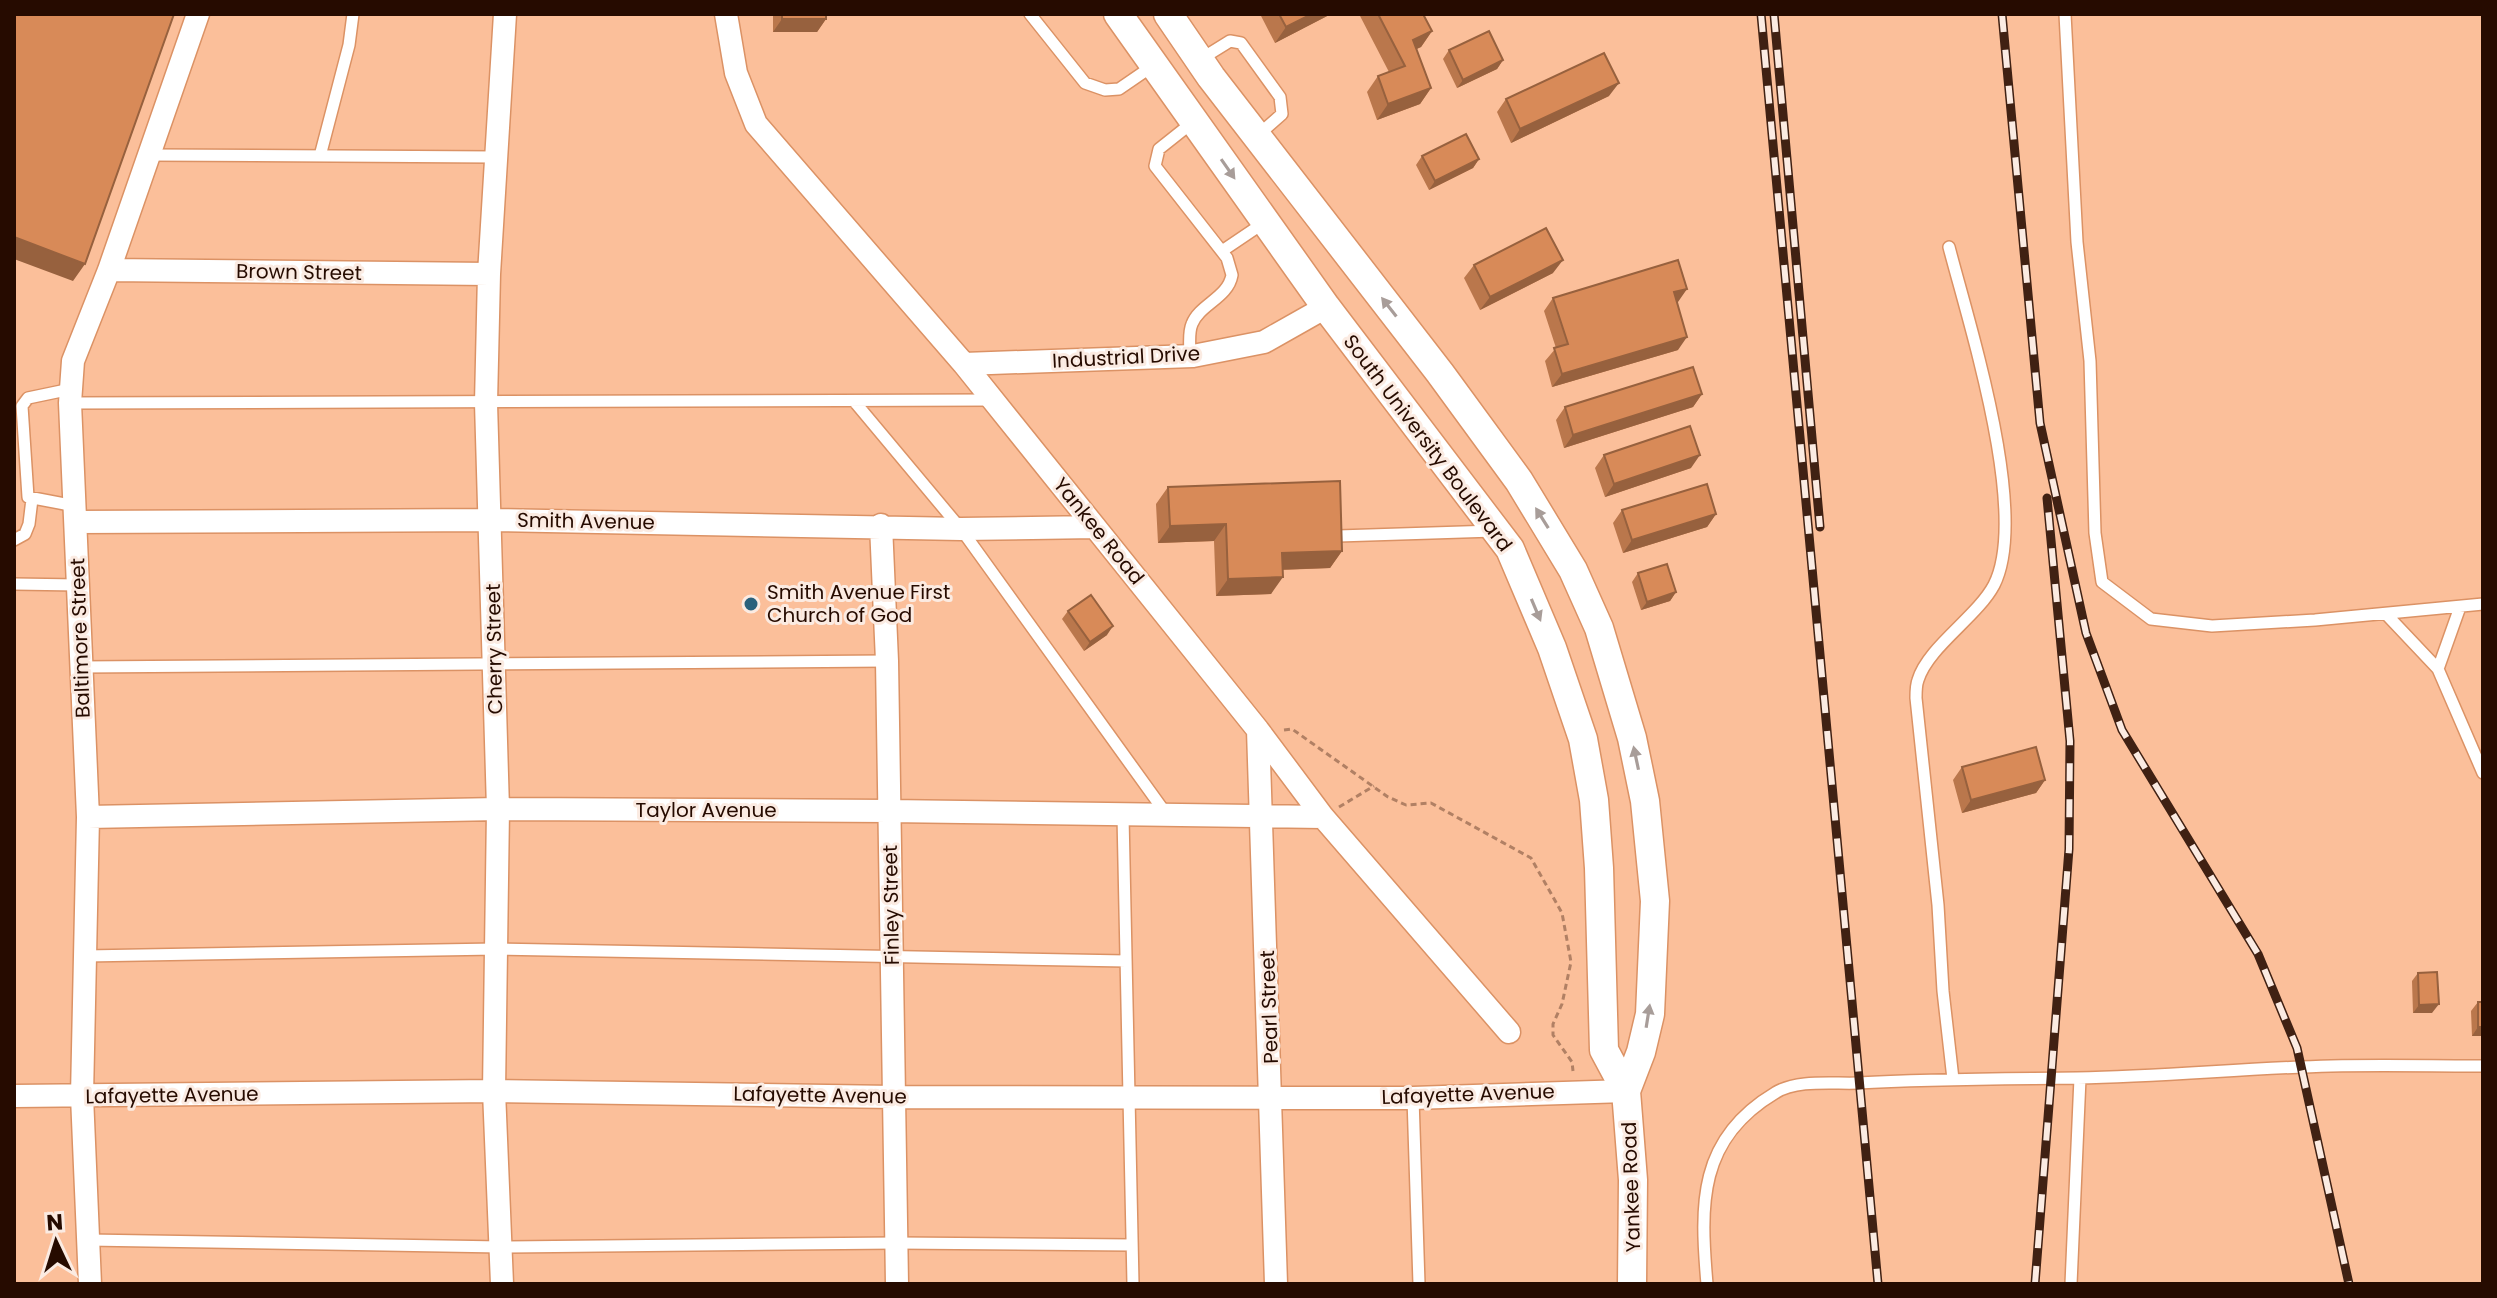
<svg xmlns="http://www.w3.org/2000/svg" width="2497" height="1298" font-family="Poppins,sans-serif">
<rect width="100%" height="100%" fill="#fbbf9a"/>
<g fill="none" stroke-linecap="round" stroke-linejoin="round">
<g stroke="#db9265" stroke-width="14">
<path id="service" d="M1030,14L1085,83L1105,90L1119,89L1154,65
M2065,14L2077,242L2090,361L2095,533L2102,582L2151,619L2212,626L2315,620L2483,604
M1201,59L1230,41L1241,43L1280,97L1282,114L1257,136
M149,155L494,157
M320,156L349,45L353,14
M1949,247C1969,324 2030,514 1994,585C1977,617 1928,647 1918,680C1916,685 1916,693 1916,698L1938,905L1943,991L1953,1079
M1222,251L1265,222
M1190,356C1190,346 1188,333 1192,324C1200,304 1228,298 1232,275L1227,258L1155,166L1159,149L1193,122
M71,389L28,398L22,406L28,497L75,506
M854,401L961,529L1167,815
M70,403L993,400
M1338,536L1494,531
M14,540L25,534L29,524L32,499
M14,584L78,585
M2386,614L2438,669L2483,773
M81,667L887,661
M2438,669L2460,607
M1123,816L1133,1284
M85,956L496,949L1126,961
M1413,1098L1419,1284
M88,1240L501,1247L896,1243L1132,1245
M1707,1284C1700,1204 1698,1139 1775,1093C1797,1079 1833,1084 1858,1083C1931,1079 2004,1079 2077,1078C2162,1077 2246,1068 2331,1066C2382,1065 2432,1066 2483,1066
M2071,1284L2080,1078"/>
</g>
<g stroke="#db9265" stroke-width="25">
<path id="minor" d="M726,14L736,73L756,124L964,364L1258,730L1323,817L1509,1032
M109,270L489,274
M964,364L1193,356L1264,342L1326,307
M76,522L491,520L961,529L1095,527
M881,525L887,661L897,1284
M1258,730L1276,1284
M88,817L498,809L889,811L1323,817
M14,1096L494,1091L893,1097L1413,1098L1626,1091
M90,1284L82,1096L88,817L70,403L73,361L109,270L198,14
M502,1284L494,1091L498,809L486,403L489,274L505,14"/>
</g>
<g stroke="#db9265" stroke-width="31">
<path id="tertiary" d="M1118,14L1326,307L1510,549L1552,648L1583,739L1594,800L1599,868L1604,1050L1626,1091L1633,1180L1632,1284
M1168,14L1211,77L1440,373L1519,481L1573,570L1599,628L1632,738L1645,801L1655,901L1650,1014L1641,1052L1626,1091"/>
</g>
<path stroke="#b18064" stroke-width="3" stroke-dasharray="6 4" stroke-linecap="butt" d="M1284,730L1292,729L1388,797L1406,805L1431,803L1531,858L1562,913L1571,962L1562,1004L1553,1024V1035L1572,1062L1573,1071
M1339,807L1374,786"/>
<use href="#service" stroke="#fff" stroke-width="11"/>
<use href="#minor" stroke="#fff" stroke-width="22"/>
<use href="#tertiary" stroke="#fff" stroke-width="28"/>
<g stroke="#402113" stroke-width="9">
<path id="rail" d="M1761,14L1878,1284
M1774,14L1820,527
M2002,14L2040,423L2086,633L2122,730L2258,954L2297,1048L2349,1284
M2035,1284L2069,849L2070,741L2047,498"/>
</g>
<use href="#rail" stroke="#fbebe2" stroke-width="6" stroke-dasharray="18" stroke-linecap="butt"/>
</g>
<path fill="#ba774c" d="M773,14H826V19L817,32H773Z
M1260,14H1331L1275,43Z
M1359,14H1423L1432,31L1421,47L1416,49L1431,88L1420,104L1377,120L1367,92L1378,76L1389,72Z
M1449,50L1503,60L1497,69L1457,88L1443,59Z
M1609,96L1511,143L1497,112L1506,99Z
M1422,156L1479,159L1473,168L1429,190L1416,165Z
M1474,265L1553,273L1480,310L1464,278Z
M1687,289L1676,302L1678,350L1552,387L1545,361L1556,348L1544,311L1553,298Z
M1702,394L1693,407L1564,448L1556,420L1565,407Z
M1604,455L1691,468L1605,497L1595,468Z
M1168,487L1342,551L1330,568L1282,570L1271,594L1216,596L1214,541L1158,543L1156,504Z
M1622,510L1716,514L1707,527L1623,553L1613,523Z
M1638,573L1676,592L1670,601L1641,610L1632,582Z
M1068,611L1107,635L1084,651L1062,619Z
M1962,767L2045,780L2036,793L1962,813L1953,780Z
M2418,973L2432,1013H2413L2412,981Z
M2478,1002L2483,1036H2472L2471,1011Z"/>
<path fill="#97613e" d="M1312,14H1331L1275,43L1286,27Z
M782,19H826L817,32H773Z
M1432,31L1421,47L1402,56L1413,40Z
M1503,60L1497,69L1457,88L1463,80Z
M1619,83L1609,96L1511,143L1520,129Z
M1431,88L1420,104L1377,120L1388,104Z
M1479,159L1473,168L1429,190L1435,181Z
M14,237L85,264L73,281L14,259Z
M1563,260L1553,273L1480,310L1490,297Z
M1687,289L1678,302L1664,306L1674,292Z
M1687,337L1678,350L1552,387L1562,374Z
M1702,394L1693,407L1564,448L1573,435Z
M1700,455L1691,468L1605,497L1614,484Z
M1716,514L1707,527L1623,553L1632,540Z
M1226,524L1214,541L1158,543L1170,526Z
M1342,551L1330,568L1270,570L1282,553Z
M1283,577L1271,594L1216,596L1228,579Z
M1676,592L1670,601L1641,610L1647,602Z
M1113,626L1107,635L1084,651L1090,642Z
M2045,780L2036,793L1962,813L1971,800Z
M2439,1004L2432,1013H2413L2419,1005Z
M2478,1027H2483V1036H2472Z"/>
<path fill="#d88a58" stroke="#97613e" stroke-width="2" d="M14,14H174L85,264L14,237Z
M782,14H826V19H782Z
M1279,14H1312L1286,27Z
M1378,14H1423L1432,31L1413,40L1431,88L1388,104L1378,76L1405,66Z
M1489,31L1503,60L1463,80L1449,50Z
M1604,53L1619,83L1520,129L1506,99Z
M1466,134L1479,159L1435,181L1422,156Z
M1546,228L1563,260L1490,297L1474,265Z
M1678,260L1687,289L1674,292L1687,337L1562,374L1554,348L1568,344L1553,298Z
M1693,367L1702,394L1573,435L1565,407Z
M1690,426L1700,455L1614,484L1604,455Z
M1340,481L1342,551L1282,553L1283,577L1228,579L1226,524L1170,526L1168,487Z
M1707,484L1716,514L1632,540L1622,510Z
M1667,564L1676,592L1647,602L1638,573Z
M1091,595L1113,626L1090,642L1068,611Z
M2036,747L2045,780L1971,800L1962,767Z
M2437,972L2439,1004L2419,1005L2418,973Z
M2478,1002H2483V1027H2478Z"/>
<defs><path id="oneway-solid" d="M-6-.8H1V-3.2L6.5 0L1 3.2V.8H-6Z" transform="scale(2)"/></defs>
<g fill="#a89d99">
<use href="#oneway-solid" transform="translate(1228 169) rotate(55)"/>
<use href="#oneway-solid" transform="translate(1389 307) rotate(-128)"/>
<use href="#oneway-solid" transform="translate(1542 518) rotate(-122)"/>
<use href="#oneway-solid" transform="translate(1536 610) rotate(67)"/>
<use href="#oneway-solid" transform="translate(1636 758) rotate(-102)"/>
<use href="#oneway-solid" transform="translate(1648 1016) rotate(-81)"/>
</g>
<circle fill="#2a617c" stroke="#fbebe2" stroke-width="3" cx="751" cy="604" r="8"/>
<g text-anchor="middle" stroke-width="6" stroke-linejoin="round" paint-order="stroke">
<g font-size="20" fill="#260b00" stroke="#fbebe2">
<text transform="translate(299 272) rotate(1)" y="7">Brown Street</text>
<text transform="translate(1126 357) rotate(-3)" y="7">Industrial Drive</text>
<text transform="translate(1428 443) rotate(53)" y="7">South University Boulevard</text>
<text transform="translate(586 521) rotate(1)" y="7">Smith Avenue</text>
<text transform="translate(1099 531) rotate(51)" y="7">Yankee Road</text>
<text transform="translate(80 638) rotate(-92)" y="7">Baltimore Street</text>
<text transform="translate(494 649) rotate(-91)" y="7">Cherry Street</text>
<text x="706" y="817">Taylor Avenue</text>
<text transform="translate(891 905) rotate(-91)" y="7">Finley Street</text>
<text transform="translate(1269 1007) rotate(-92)" y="7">Pearl Street</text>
<text transform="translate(1468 1094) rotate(-2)" y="7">Lafayette Avenue</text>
<text transform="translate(172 1095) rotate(-1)" y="7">Lafayette Avenue</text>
<text transform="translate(820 1095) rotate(1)" y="7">Lafayette Avenue</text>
<text transform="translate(1631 1187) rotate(-92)" y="7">Yankee Road</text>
</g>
<g font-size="20" fill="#260b00" stroke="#fbebe2" text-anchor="start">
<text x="767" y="599">Smith Avenue First<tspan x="767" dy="23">Church of God</tspan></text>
</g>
</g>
<rect width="2497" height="1298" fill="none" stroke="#260b00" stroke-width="32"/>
<g transform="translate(56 1242) rotate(356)" stroke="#fbebe2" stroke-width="6" paint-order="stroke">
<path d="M0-6L14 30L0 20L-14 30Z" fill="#260b00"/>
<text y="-12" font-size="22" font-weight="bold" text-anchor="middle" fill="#260b00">N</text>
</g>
</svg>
